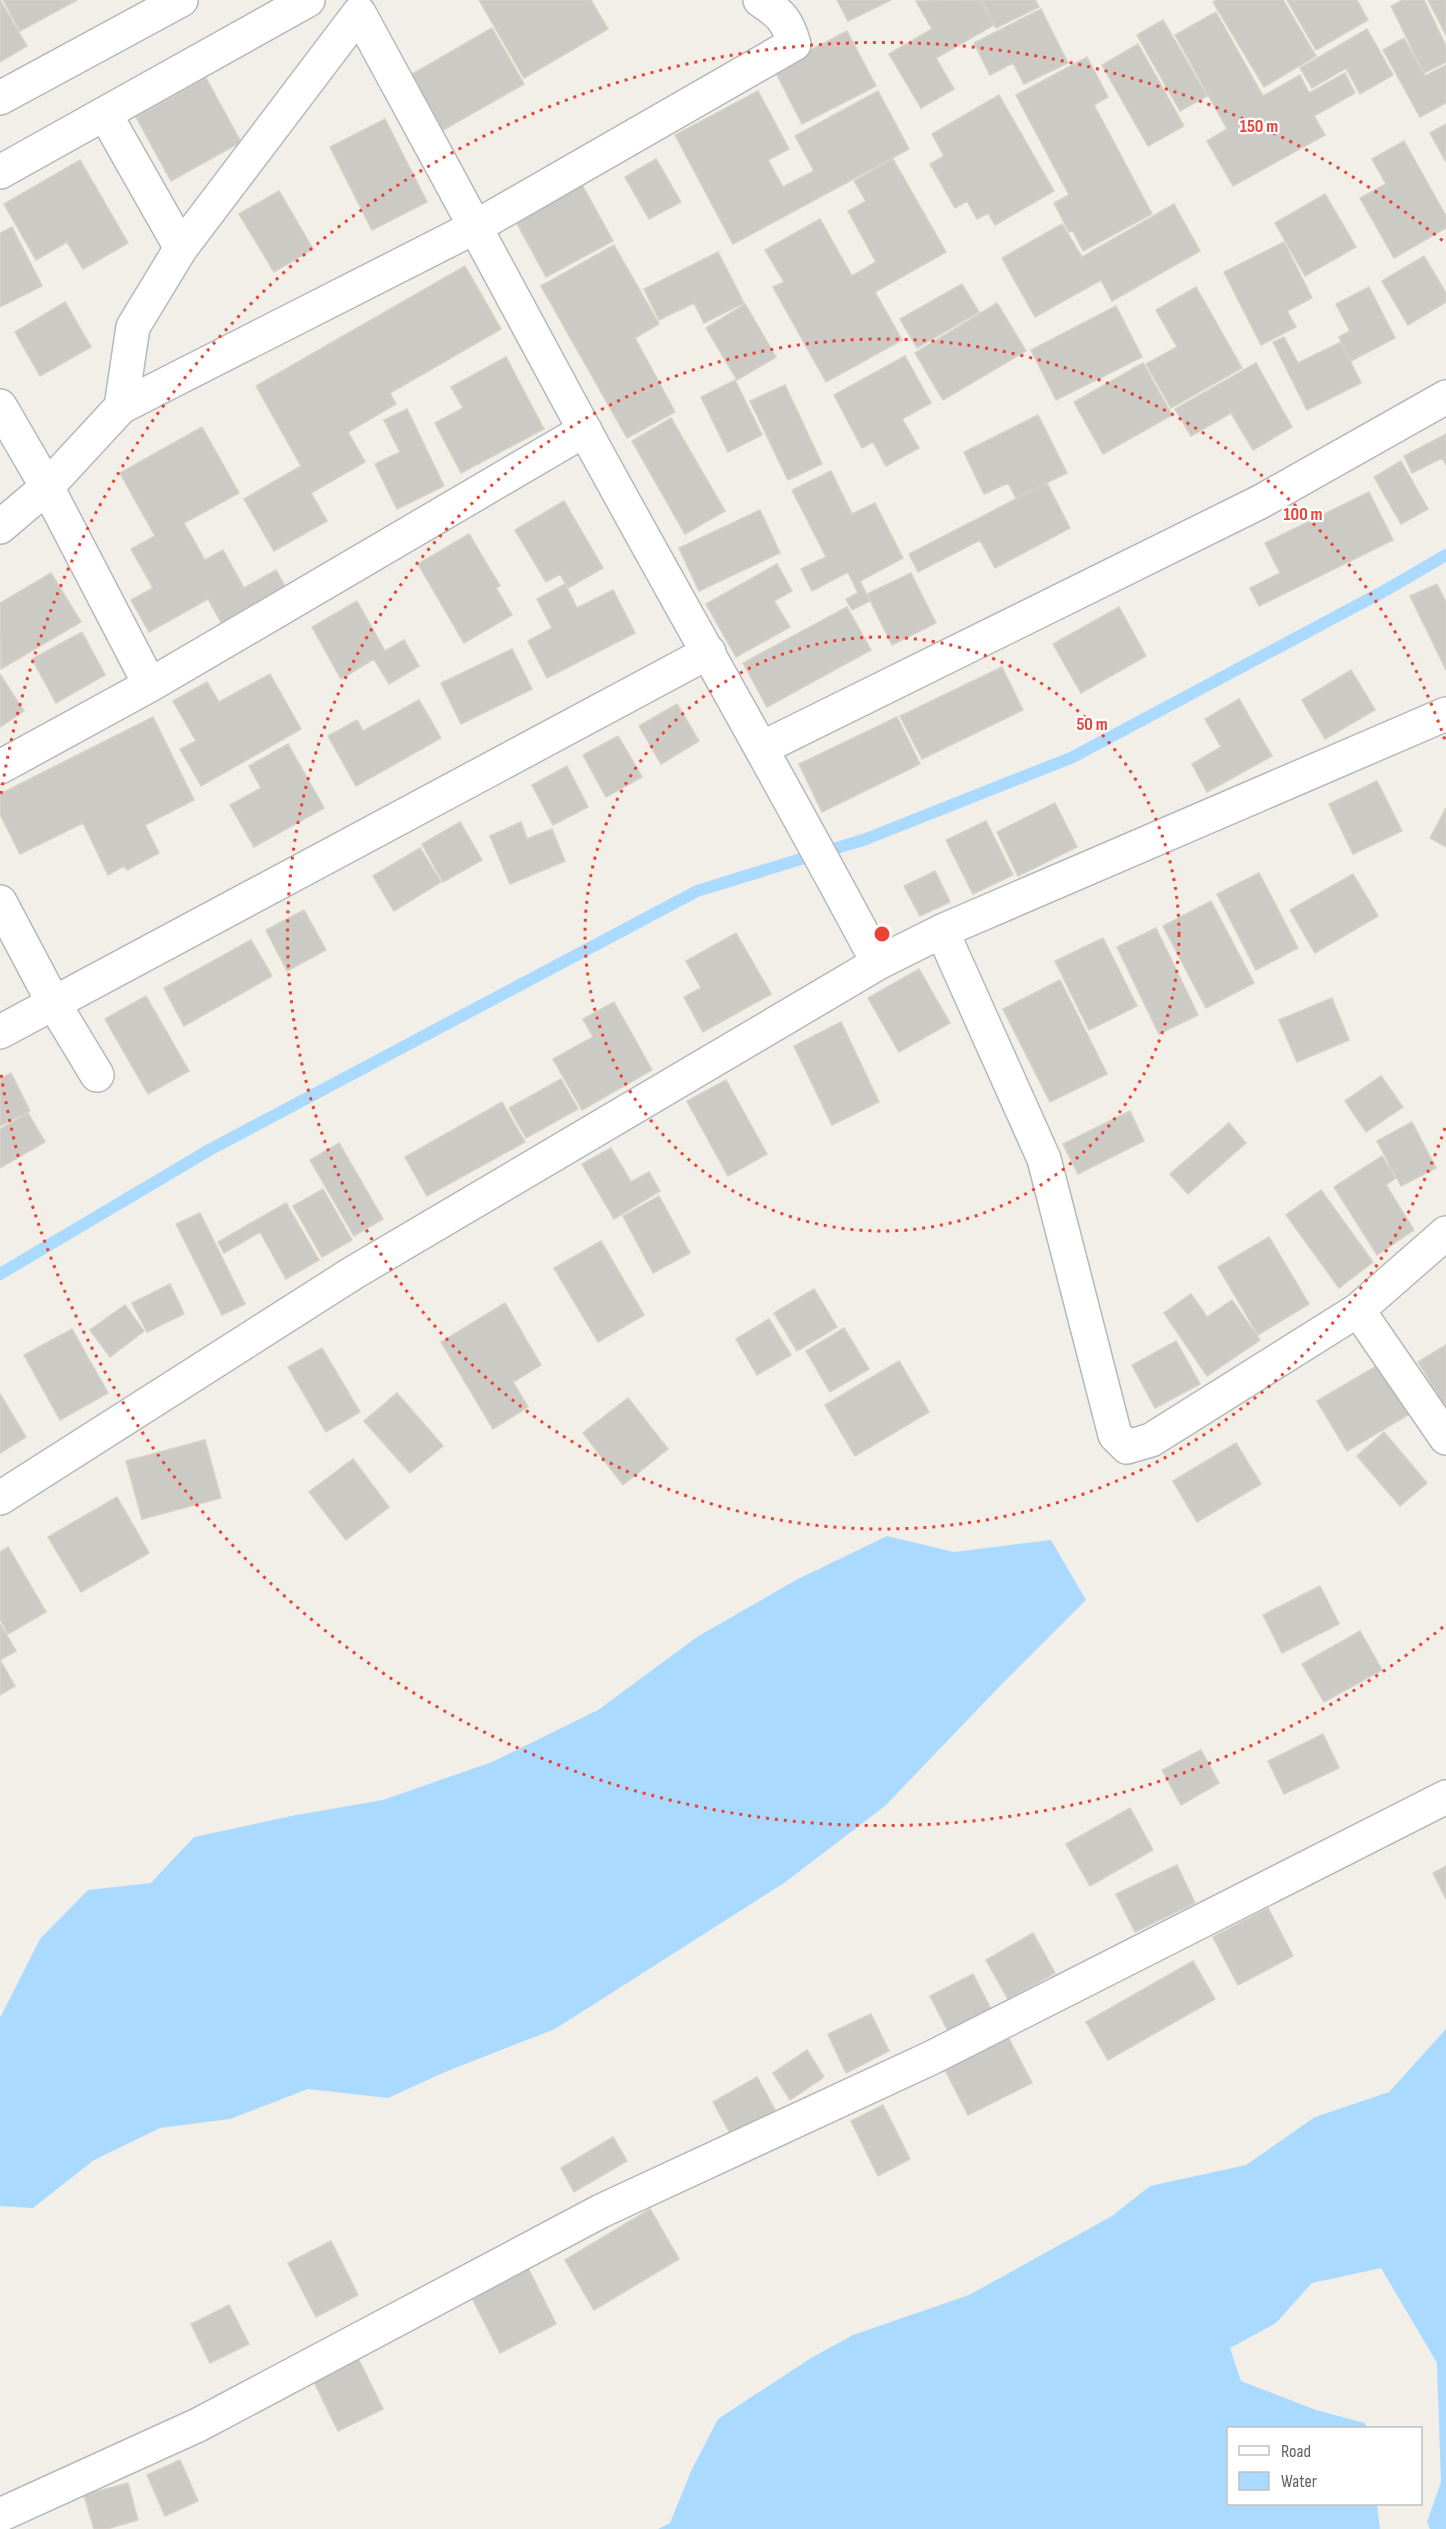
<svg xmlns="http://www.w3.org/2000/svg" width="1446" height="2529" font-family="'Sofia Sans Condensed',sans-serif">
<rect width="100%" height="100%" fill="#f1efe8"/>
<path fill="#aadaff" d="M887,1536L954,1552L1051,1540L1086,1600L999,1687L885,1806L784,1883L555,2029L445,2072L388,2098L308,2089L230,2119L160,2128L94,2160L33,2208L0,2206V2018L40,1939L88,1890L151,1883L194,1837L296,1815L383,1800L492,1762L598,1710L697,1637L796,1580Z
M1446,2029V2529H1430L1427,2522L1441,2482L1437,2363L1381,2268L1312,2283L1276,2323L1230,2348L1241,2381L1316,2410L1365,2423L1367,2428H1228V2504H1377L1380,2529H658L670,2523L692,2469L718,2419L811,2358L853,2335L969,2295L1112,2216L1150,2186L1246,2165L1315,2117L1389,2092Z"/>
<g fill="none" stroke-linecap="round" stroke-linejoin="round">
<path stroke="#aadaff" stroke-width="12" d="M0,1274L211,1149L697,891L866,839L1073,757L1386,590L1446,555"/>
</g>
<path fill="#cccac5" stroke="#d6d1c6" stroke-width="1.5" d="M0,0L27,46L0,62Z
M3,0H77L20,31Z
M479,0H591L608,29L524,78Z
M837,0H891L848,21Z
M980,0L994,25L936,58L954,89L921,108L889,54L932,29L916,1Z
M982,0H1035L1039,7L996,28Z
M1216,0H1283L1316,56L1264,87L1213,2Z
M1287,0H1357L1368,20L1316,50Z
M1403,0H1424L1446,46V62L1424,73L1391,6Z
M1428,0H1446V35Z
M1041,9L1068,63L1024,84L1013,63L990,75L974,43Z
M1216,12L1263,96L1300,75L1309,93L1345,73L1355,93L1314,116L1325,135L1233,186L1207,141L1227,129L1175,35Z
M1163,20L1207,96L1180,111L1137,35Z
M492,28L524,84L438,133L407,77Z
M1367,29L1393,75L1360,94L1346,68L1312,88L1300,68Z
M847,31L876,86L802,124L774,69Z
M1404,38L1425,76L1446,65V103L1420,117L1383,50Z
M1138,44L1184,126L1148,146L1102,65Z
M1087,57L1108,97L1094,105L1152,214L1083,251L1073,231L1069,232L1054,203L1069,195L1016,95Z
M206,78L241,142L171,181L136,117Z
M758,91L789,149L768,160L783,187L814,171L795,136L878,91L909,149L733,244L675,135Z
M999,95L1054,191L995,225L988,213L977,219L967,201L955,208L930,164L944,156L932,134Z
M385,119L427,202L372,230L330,147Z
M1446,124V162L1430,133Z
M1404,141L1446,216V228L1394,258L1360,198L1386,184L1372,159Z
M656,159L681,202L649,219L625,177Z
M893,159L946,252L875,292L902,340L826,382L773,287L784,282L765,250L820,219L852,276L876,262L848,211L866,201L854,181Z
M80,160L128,243L83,269L67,242L36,260L4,204Z
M580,181L613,241L546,277L514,218Z
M279,191L313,249L274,272L239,214Z
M1325,194L1356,247L1305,276L1275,223Z
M1174,204L1200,251L1112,301L1101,280L1035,317L1002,258L1062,224L1082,257Z
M12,227L42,286L0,307V233Z
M1284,242L1312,298L1287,311L1296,327L1261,345L1224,272Z
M614,245L659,324L635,338L675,412L627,438L541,286Z
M718,252L744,303L704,323L694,303L659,320L644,289Z
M1424,256L1446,293V302L1408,325L1382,281Z
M465,266L501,329L390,393L396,404L348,432L365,462L311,493L327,521L274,551L244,499L301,466L256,386Z
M962,284L979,312L917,348L900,319Z
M1196,287L1242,368L1171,408L1146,364L1177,347L1156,310Z
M1369,287L1395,338L1351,361L1339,337L1350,331L1336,304Z
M65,302L91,347L40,376L15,332Z
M997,303L1026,351L943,400L915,353Z
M745,304L776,357L737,380L706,328Z
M1116,306L1142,357L1056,400L1031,350Z
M1284,337L1298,363L1341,342L1361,383L1307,410L1273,342Z
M905,356L931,403L902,419L919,448L886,466L873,442L862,448L834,395Z
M506,357L544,429L461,473L435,423L463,408L451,387Z
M1143,363L1172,415L1103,454L1074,402Z
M1256,363L1292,427L1253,450L1231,413L1191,436L1175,409Z
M735,380L762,435L728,452L701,397Z
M785,385L822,464L788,480L750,401Z
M407,409L444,486L397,509L375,464L400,452L384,420Z
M1038,415L1067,473L1016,498L1008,483L984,494L964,452Z
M671,418L725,511L685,534L632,441Z
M202,427L239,493L184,523L205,560L223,550L244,588L276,570L287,590L223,626L208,599L149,632L131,600L153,588L131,549L155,536L120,473Z
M1446,434V465L1442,458L1412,473L1404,456Z
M1401,461L1428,509L1401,524L1374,477Z
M831,471L852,514L875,503L903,558L860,581L870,601L852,610L846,599L858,593L848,572L812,591L801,569L826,557L792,490Z
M1047,483L1070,528L995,568L980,540L918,572L909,554Z
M1369,492L1393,540L1259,606L1250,588L1280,573L1265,543Z
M564,501L603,568L568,588L560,574L546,582L515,530Z
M760,510L780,553L699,591L679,548Z
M469,534L500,586L496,588L512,615L464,643L418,564Z
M777,564L792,591L774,601L790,627L736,657L706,604Z
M51,573L81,622L1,669L0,603Z
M911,573L936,623L892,645L867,594Z
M565,584L577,608L613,590L635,633L547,678L528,641L552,628L537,599Z
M1437,584L1446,602V670L1410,596Z
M357,601L385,651L404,640L419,666L389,684L374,659L341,679L312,627Z
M847,607L871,650L767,707L743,663Z
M1119,607L1146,656L1081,693L1053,644Z
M82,632L105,675L56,703L32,659Z
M512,649L532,689L461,724L441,683Z
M1002,667L1023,710L922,759L900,716Z
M1351,670L1375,710L1325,739L1302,700Z
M0,674L24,711L0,727Z
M270,674L301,729L201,786L180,749L196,741L173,701L207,682L219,702Z
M1239,699L1272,756L1207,792L1192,764L1221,747L1205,719Z
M419,700L441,738L356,786L328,736L357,720L363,731Z
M677,704L699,741L661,764L639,726Z
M153,717L194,800L145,825L159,853L127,870L124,866L108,875L83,823L20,854L0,814V794Z
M897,717L920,764L822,812L799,764Z
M618,736L642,777L606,797L583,755Z
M288,744L324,808L254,847L230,805L261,788L249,766Z
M567,766L588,807L553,825L532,785Z
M1377,781L1402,831L1353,854L1329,804Z
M1055,803L1077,847L1018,876L997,832Z
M1446,808V847L1430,838Z
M986,821L1013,875L973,894L946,840Z
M460,822L482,860L443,882L422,844Z
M521,822L527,839L552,829L565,861L510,884L490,836Z
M420,848L441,882L394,911L373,876Z
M935,871L950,902L920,916L904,886Z
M1259,873L1298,948L1256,970L1217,894Z
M1353,874L1378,916L1315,953L1290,910Z
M1211,901L1254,983L1206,1008L1163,926Z
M304,910L326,950L287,971L266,930Z
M1156,928L1198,1015L1159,1034L1117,947Z
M736,933L771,994L703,1032L684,997L701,988L686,961Z
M1103,938L1137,1006L1089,1030L1055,961Z
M251,940L272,976L184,1026L164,988Z
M919,969L950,1023L899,1052L868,998Z
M1060,980L1107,1074L1050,1102L1003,1009Z
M146,996L189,1071L148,1094L105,1019Z
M1332,998L1349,1040L1297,1062L1279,1020Z
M614,1002L652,1070L582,1110L553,1059L593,1037L583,1019Z
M841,1022L879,1102L832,1125L794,1046Z
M11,1073L30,1111L0,1126V1079Z
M1381,1076L1403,1107L1366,1132L1345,1101Z
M561,1079L578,1109L526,1138L509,1108Z
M726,1080L767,1154L728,1176L687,1101Z
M502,1102L525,1142L427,1196L405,1157Z
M1130,1111L1144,1141L1078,1174L1063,1144Z
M28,1113L45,1142L0,1168V1129Z
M1412,1122L1436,1168L1401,1186L1377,1141Z
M1229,1123L1246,1143L1188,1194L1170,1174Z
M339,1143L383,1219L354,1236L310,1160Z
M611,1148L631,1182L649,1172L660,1191L614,1219L582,1164Z
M1382,1156L1396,1178L1386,1185L1414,1230L1377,1255L1334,1187Z
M323,1189L352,1240L322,1257L293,1206Z
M1321,1190L1373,1262L1339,1288L1286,1215Z
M659,1196L690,1253L653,1273L623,1216Z
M286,1203L319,1260L286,1279L260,1232L224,1253L218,1242Z
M200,1213L245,1304L222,1315L176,1224Z
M1269,1237L1309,1304L1258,1335L1218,1267Z
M601,1241L644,1315L598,1342L554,1268Z
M170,1284L184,1314L147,1332L132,1303Z
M814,1289L837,1327L797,1351L774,1313Z
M1191,1294L1207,1317L1232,1300L1260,1340L1207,1376L1164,1313Z
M505,1303L541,1365L513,1382L528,1407L493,1429L441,1342Z
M125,1305L144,1331L110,1357L90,1330Z
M769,1319L791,1355L757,1375L736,1339Z
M844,1328L869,1369L830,1392L806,1351Z
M72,1329L108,1393L60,1420L24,1355Z
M1176,1341L1200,1384L1155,1408L1132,1365Z
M1446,1345V1405L1445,1406L1418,1362Z
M322,1348L360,1412L326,1432L288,1367Z
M899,1361L929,1412L855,1456L825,1405Z
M1378,1365L1408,1415L1347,1451L1317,1401Z
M397,1393L443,1446L410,1473L364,1421Z
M0,1394L26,1437L0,1453Z
M628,1398L668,1449L623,1485L583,1433Z
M1384,1432L1427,1483L1400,1506L1357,1456Z
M205,1440L221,1498L142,1519L126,1461Z
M1236,1443L1261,1484L1197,1522L1173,1481Z
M353,1459L389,1507L346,1540L309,1492Z
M117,1497L149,1553L81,1592L48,1537Z
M8,1547L46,1612L8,1634L0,1619V1552Z
M1320,1586L1339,1624L1282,1653L1263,1615Z
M0,1624L16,1651L0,1660L15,1686L0,1695Z
M1360,1631L1382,1670L1324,1702L1302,1664Z
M1323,1734L1339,1768L1284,1794L1268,1761Z
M1201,1750L1219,1783L1181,1805L1162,1770Z
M1130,1808L1153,1850L1090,1886L1066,1844Z
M1177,1865L1195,1903L1135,1932L1116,1894Z
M1446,1866V1899L1433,1873Z
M1268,1908L1293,1956L1238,1985L1213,1937Z
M1033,1933L1055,1973L1008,1999L986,1960Z
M1193,1961L1215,1999L1108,2060L1086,2022Z
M973,1974L996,2019L953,2041L930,1996Z
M871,2014L889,2051L846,2073L828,2034Z
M1005,2031L1032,2083L968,2115L942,2064Z
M807,2050L824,2077L790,2100L773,2073Z
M757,2077L780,2119L736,2144L713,2102Z
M883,2105L910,2159L878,2176L851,2121Z
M613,2137L627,2161L574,2192L561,2168Z
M650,2209L679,2259L594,2310L565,2260Z
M331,2241L358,2295L316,2317L288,2263Z
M528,2268L556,2324L500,2353L471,2296Z
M229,2305L249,2344L210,2363L191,2324Z
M358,2358L383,2409L338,2431L313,2380Z
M180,2460L198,2501L165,2516L147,2475Z
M128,2483L138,2520L107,2529H94L84,2495Z"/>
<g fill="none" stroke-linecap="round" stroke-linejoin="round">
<g stroke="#b5b8bc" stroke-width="36">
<path id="minor" d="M0,98L181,0
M105,114L181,248
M0,172L308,0
M0,406L47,487L150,685
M121,407L133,327L181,248L359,13C435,151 509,291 584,429C681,608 783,783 878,963
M0,527L47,487L121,407L477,226L794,44C787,20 781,14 760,0
M762,748L1260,502L1446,397
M0,767L150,685L585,430
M0,902L53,1002L97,1075
M942,931L1044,1159L1115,1435L1127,1447L1151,1440L1358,1310L1446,1233
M0,1032L709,652
M1358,1310L1446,1438
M0,1498L353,1273L878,963L942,931L1446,714
M0,2515L198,2425L601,2211L931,2058L1446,1797"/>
</g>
<use href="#minor" stroke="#fff" stroke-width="33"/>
</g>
<g fill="none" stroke="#ea4335" stroke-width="3" stroke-dasharray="3 6">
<circle cx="882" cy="934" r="297"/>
<path d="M1445 1128A595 595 0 1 1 1445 740"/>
<path d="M1443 1627A892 892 0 0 1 1 1074M1 794A892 892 0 0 1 1443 241"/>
</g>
<circle cx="882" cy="934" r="9" fill="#ea4335" stroke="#fff" stroke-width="3"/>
<g font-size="18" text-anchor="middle" font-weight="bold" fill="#ea4335" stroke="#fff" stroke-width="4.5" stroke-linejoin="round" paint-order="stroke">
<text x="1259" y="132">150 m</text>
<text x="1303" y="520">100 m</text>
<text x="1092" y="730">50 m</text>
</g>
<rect x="1227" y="2427" width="195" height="78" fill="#ffffff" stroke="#bfc1c3" stroke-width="1.5"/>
<rect x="1239" y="2446" width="30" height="9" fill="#ffffff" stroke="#bfc1c3" stroke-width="1.5"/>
<text x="1281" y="2457" font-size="18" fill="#5f6368">Road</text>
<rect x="1239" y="2472" width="30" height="18" fill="#aadaff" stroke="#bfc1c3" stroke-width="1.5"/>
<text x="1281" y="2487" font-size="18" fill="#5f6368">Water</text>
</svg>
